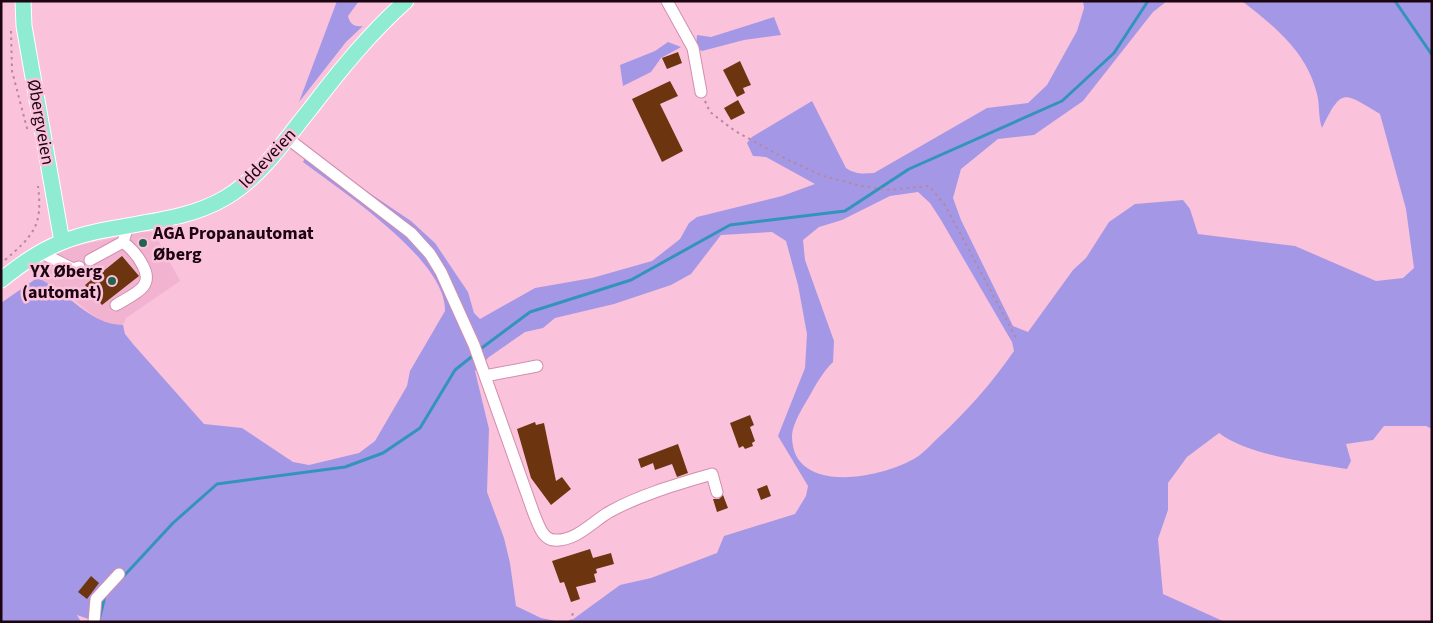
<svg xmlns="http://www.w3.org/2000/svg" width="1433" height="623" font-family="'Source Sans 3',sans-serif">
<rect width="100%" height="100%" fill="#fbc2dc"/>
<path fill="#f2b3d0" d="M140,232H161L158,240L180,281L126,318L123,325H110L91,314L67,294L37,278L39,266L68,248Z"/>
<path fill="#a498e6" fill-rule="evenodd" d="M337,1H359L348,16C350,25 355,27 363,26L346,42L299,102Z
M1083,1H1167L1153,12L1083,101L1034,135L998,139L961,169L953,198L961,220L1013,326L1028,332L1073,270L1086,258L1109,222L1135,204L1183,200L1190,209L1198,234L1295,246L1376,281L1403,278L1414,268L1406,209L1380,114C1343,92 1342,87 1322,128C1318,117 1320,105 1317,94C1307,52 1274,26 1242,1H1432V429L1426,426H1384L1373,440L1346,444L1351,461L1347,469C1312,463 1247,455 1219,433L1187,457L1168,483V510L1158,539L1163,594L1225,622H97L77,615L81,622H1V303L37,278C67,290 89,325 123,325L125,334L133,344L204,424L242,428L293,462L309,465L359,453L375,441L407,386L410,371L445,311C447,260 341,191 303,162L310,148L359,186L411,221L435,243L468,292L474,313L480,319L535,288L592,278L652,261L680,239L689,223L697,217L782,196L815,184L766,157L753,156L747,143L752,137L812,101L846,168C855,174 862,174 874,173L987,108L1028,103L1047,85L1077,31L1084,8ZM918,192L930,203L941,220L1012,342L1014,351C992,383 967,411 939,437C932,443 925,452 917,457C884,478 791,497 792,435C793,423 803,407 809,397C816,384 823,372 833,362L834,341L805,260L803,240L819,227L842,220L890,196ZM772,232L786,241L798,285L807,334L805,368L778,436L808,486L806,496L795,514L724,536L717,553L651,578L620,585L572,620L561,622L541,618L516,606L510,563L504,538L487,492L489,429L475,371L489,357L525,332L543,328L555,318L614,304L671,285L691,274L721,235Z
M774,17L781,35L744,40L702,51L696,47L697,35L711,37Z
M668,42L681,47L661,58L651,72L623,86L620,65L655,51Z"/>
<g fill="none" stroke-linecap="round" stroke-linejoin="round">
<path stroke="#3393bb" stroke-width="3" d="M1395,1L1432,55
M479,350L530,312L631,280L730,225L845,211L909,169L1062,101L1114,53L1148,1
M122,578L173,523L217,484L345,467L383,453L420,428L455,370L475,354
M99,621L105,596"/>
</g>
<path fill="#6c3510" d="M678,52L682,63L667,69L662,58Z
M740,61L751,85L743,88L745,93L737,97L723,70Z
M670,81L678,96L660,104L683,151L662,162L632,99Z
M738,100L745,113L731,120L724,108Z
M122,256L139,276L102,305L85,285L91,280L84,272L86,266H95L101,273Z
M750,415L754,425L750,427L755,441L752,443L753,446L745,449L743,446L739,448L730,423Z
M535,422L536,425L544,423L556,481L562,477L571,489L551,505L531,478L517,429Z
M678,444L688,473L677,477L672,464L655,470L653,463L641,468L638,459Z
M767,485L771,496L761,500L757,489Z
M723,495L728,508L717,512L713,499H719Z
M590,549L593,558L611,553L614,564L596,569L597,573L594,574L596,582L576,587L580,599L571,602L564,582L560,583L552,561Z
M91,576L99,583L87,599L78,592Z"/>
<g fill="none" stroke-linecap="round" stroke-linejoin="round">
<g stroke="#d28eae" stroke-width="13">
<path id="minor" d="M667,1L693,48L701,92
M287,138L411,233L430,254L441,272L474,345L534,514C538,523 542,539 554,540C576,542 594,520 611,511C642,494 679,484 712,474L717,492
M40,252L73,269L79,267
M90,260L123,242L128,226
M116,305C133,294 155,288 143,266C138,255 132,249 123,242
M485,376L537,366
M94,622L96,599L119,574"/>
</g>
<g stroke="#fff" stroke-width="17">
<path id="major" d="M23,1L24,26L62,242
M1,280C20,265 39,251 62,242C114,221 175,227 225,198C261,177 285,140 311,108C340,70 370,33 406,1"/>
</g>
<path stroke="#b6879d" stroke-width="2" stroke-dasharray="2.5 4" stroke-linecap="butt" d="M11,31L12,71L28,132
M705,101L710,112L735,131L788,160L823,176L862,186L887,190L929,186L945,205L1016,338
M5,260C34,235 43,225 38,186
M571,622L573,612"/>
<use href="#minor" stroke="#fff" stroke-width="11"/>
<use href="#major" stroke="#8febd1" stroke-width="15"/>
</g>
<g fill="#246350" stroke="#fbc2dc" stroke-width="2">
<circle cx="143" cy="243" r="5"/>
<circle cx="112" cy="281" r="5"/>
</g>
<g text-anchor="middle" stroke-width="5" stroke-linejoin="round" paint-order="stroke">
<g font-size="18" fill="#1c0511" stroke="#fbc2dc">
<text transform="translate(41 122) rotate(80)" y="6">Øbergveien</text>
<text transform="translate(267 158) rotate(-47)" y="6">Iddeveien</text>
</g>
<g font-size="18" font-weight="bold" fill="#1c0511" stroke="#fbc2dc" text-anchor="start">
<text x="153" y="239">AGA Propanautomat<tspan x="153" dy="21">Øberg</tspan></text>
<text x="102" y="277" text-anchor="end">YX Øberg<tspan x="102" dy="21">(automat)</tspan></text>
</g>
</g>
<rect width="1433" height="623" fill="none" stroke="#1c0511" stroke-width="5"/>
</svg>
